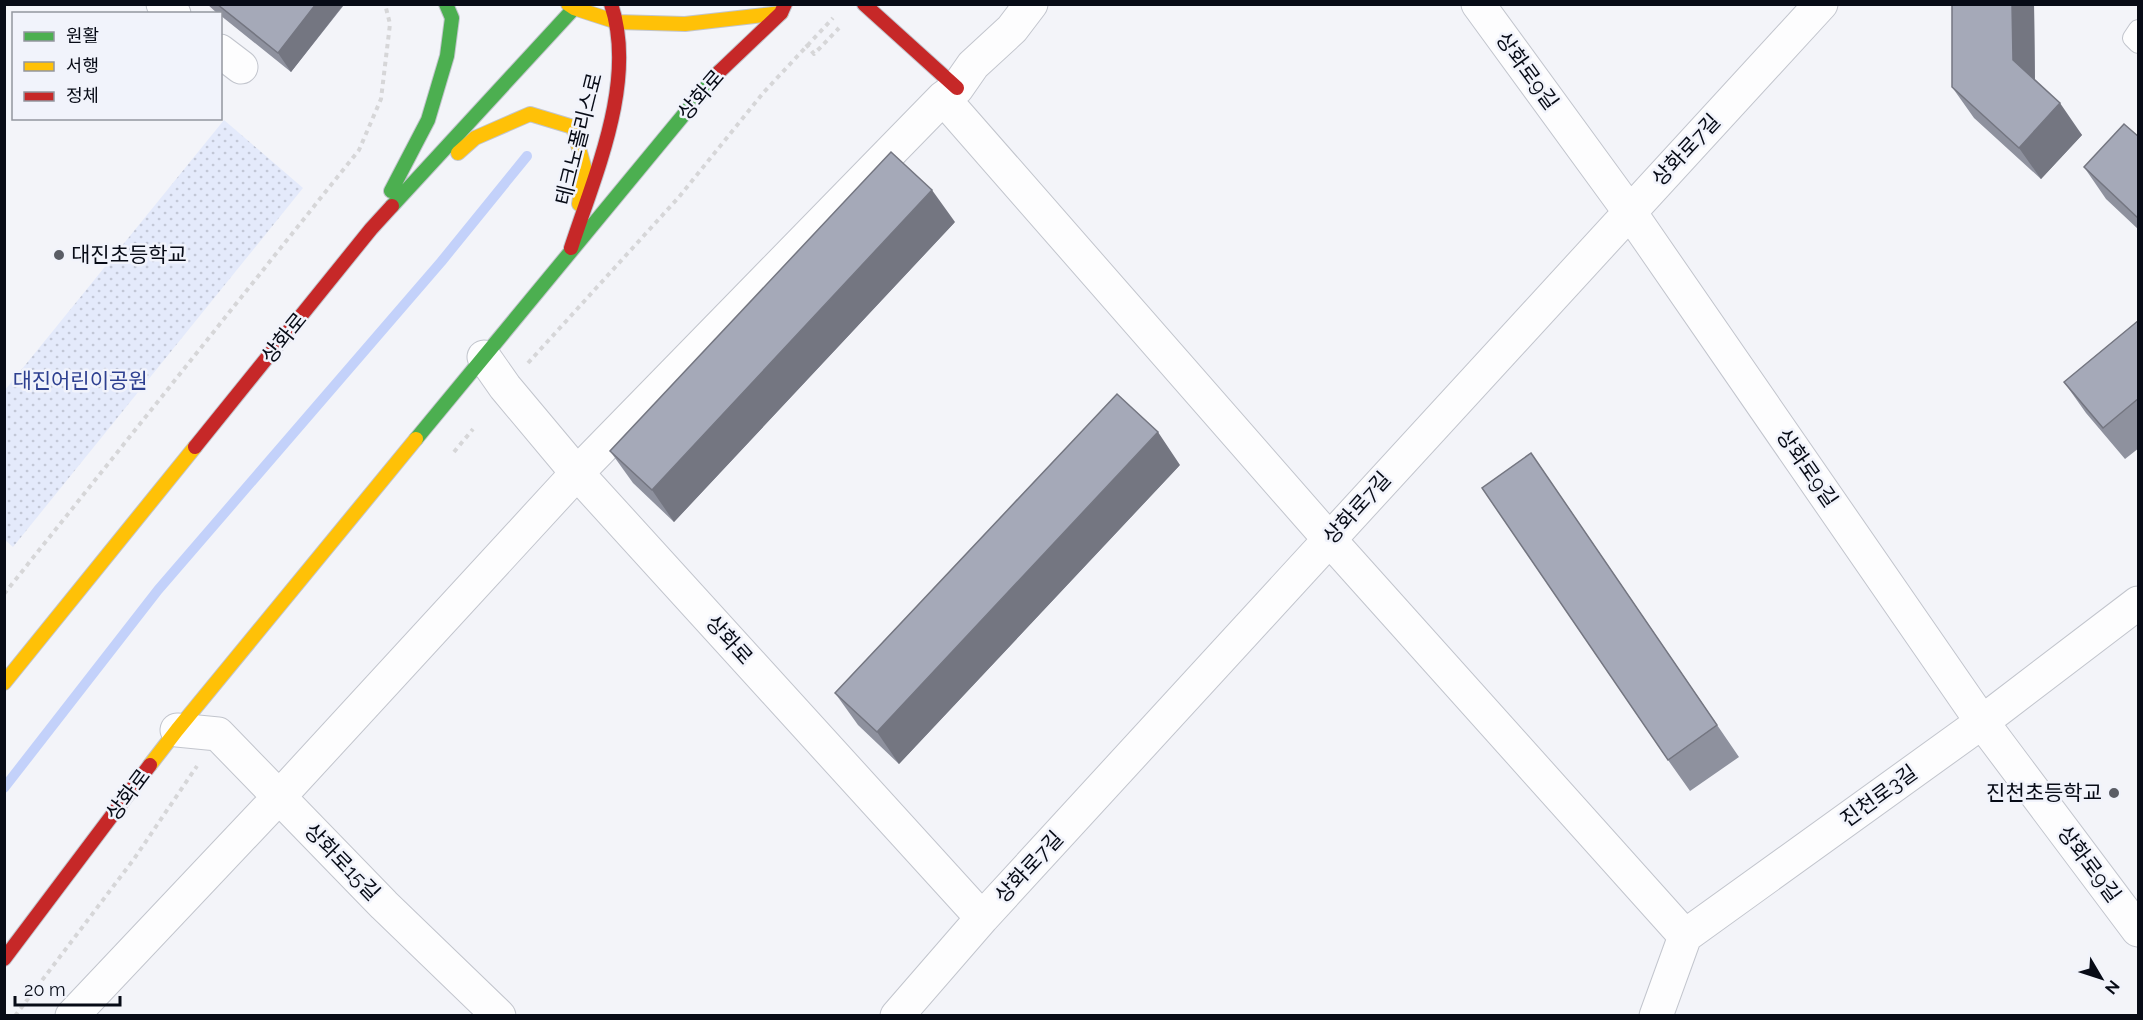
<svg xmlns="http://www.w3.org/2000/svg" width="2143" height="1020" font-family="Raleway,'Noto Sans KR',sans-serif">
<defs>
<pattern id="park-dots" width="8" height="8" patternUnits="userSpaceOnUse" patternTransform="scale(1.5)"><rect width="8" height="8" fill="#e4eafb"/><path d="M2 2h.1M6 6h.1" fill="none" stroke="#c2c7d6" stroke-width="1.8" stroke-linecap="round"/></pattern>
</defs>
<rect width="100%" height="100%" fill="#f3f4f9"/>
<path fill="url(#park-dots)" d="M224,120L303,188L13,547L5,540V390Z"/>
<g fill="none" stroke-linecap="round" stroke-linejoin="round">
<path stroke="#c3d1fa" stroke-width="10" d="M4,788L158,590L441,262L527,156"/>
<g stroke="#c2c5cd" stroke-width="20">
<path id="lane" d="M2138,29L2132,38L2138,44"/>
</g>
<g stroke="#c2c5cd" stroke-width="35">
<path id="street" d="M163,4L174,14
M1478,4L1629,211L1982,722L2138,930
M220,51L241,67
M943,98L1329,539L1685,936
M484,357L505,387L577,473L982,918
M177,730L218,734L384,905L499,1016
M72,1016L279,797L577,473L943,98L957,88L973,65L1012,29L1031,4
M897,1016L982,918L1821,4
M1656,1016L1685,936L1982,722L2138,603"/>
</g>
<g stroke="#c2c5cd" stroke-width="16">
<path id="fast" d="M391,191L428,120L447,56L452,18L446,4
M392,206L578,4
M416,439L719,72"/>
</g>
<g stroke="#c2c5cd" stroke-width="16">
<path id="slow" d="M568,4L574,8L617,22L685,24L781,13
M458,153L475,138L530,114L573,127L585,170L579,204
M4,683L195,447
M150,765L177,730L416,439"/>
</g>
<g stroke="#c2c5cd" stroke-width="16">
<path id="jam" d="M864,4L957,88
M719,72L781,13L785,4
M571,248C595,174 637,81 611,4
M195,447L371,229L392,206
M4,959L150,765"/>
</g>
<path stroke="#d6d6d8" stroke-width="4" stroke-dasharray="4.5 4.5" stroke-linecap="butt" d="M806,44L814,54L839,28
M528,363L679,197L764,92L833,18
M454,452L473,429
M4,594L359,150L381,99L390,24L385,4
M15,1016L134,859L197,766"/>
<use href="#lane" stroke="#fdfdfe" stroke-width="18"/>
<use href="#street" stroke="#fdfdfe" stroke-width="33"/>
<use href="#fast" stroke="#4caf50" stroke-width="14"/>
<use href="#slow" stroke="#ffc107" stroke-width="14"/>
<use href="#jam" stroke="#c62828" stroke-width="14"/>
</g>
<path fill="#8e919e" d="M207,4L344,5L291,72L220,15V14H218Z
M1952,4H2034L2035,80L2082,135L2041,179L1974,118L1952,87Z
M2139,137V230L2106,199L2084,167Z
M955,222L674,522L633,483L610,451Z
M2139,320V448L2125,459L2086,413L2064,382Z
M1531,453L1739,757L1690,791L1668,760Z
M1180,465L899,764L858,725L835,693Z"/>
<path fill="#747681" d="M316,4H344L291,72L278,53Z
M2012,4H2034L2035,92L2013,60Z
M2060,103L2082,135L2041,179L2019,148Z
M932,190L955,222L674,522L652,490Z
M1158,432L1180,465L899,764L877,732Z"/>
<path fill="#a5a9b8" stroke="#747681" stroke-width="1.5" d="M217,4H316L278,53Z
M1952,4H2012L2013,60L2060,103L2019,148L1952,87Z
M2124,124L2139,137V219L2084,167Z
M891,152L932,190L652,490L610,451Z
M2139,320V398L2103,428L2064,382Z
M1117,394L1158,432L877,732L835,693Z
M1531,453L1717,725L1668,760L1482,488Z"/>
<g fill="#5a5d65" stroke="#f1f3fb" stroke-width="2">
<circle cx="59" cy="255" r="6"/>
<circle cx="2114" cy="793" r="6"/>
</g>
<g text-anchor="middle" stroke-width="5" stroke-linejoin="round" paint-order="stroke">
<g font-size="21" fill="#070b16" stroke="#f1f3fb">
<text transform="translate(1527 71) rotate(54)" y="7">상화로9길</text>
<text transform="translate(701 95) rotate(-49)" y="7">상화로</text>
<text transform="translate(579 139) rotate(-76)" y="7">테크노폴리스로</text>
<text transform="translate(1686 150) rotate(-47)" y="7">상화로7길</text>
<text transform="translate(284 338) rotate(-51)" y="7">상화로</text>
<text transform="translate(1807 468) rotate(55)" y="7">상화로9길</text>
<text transform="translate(1357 508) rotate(-48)" y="7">상화로7길</text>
<text transform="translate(729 640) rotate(48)" y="7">상화로</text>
<text transform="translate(128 795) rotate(-53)" y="7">상화로</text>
<text transform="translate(1879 796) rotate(-36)" y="7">진천로3길</text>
<text transform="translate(342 862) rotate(46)" y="7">상화로15길</text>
<text transform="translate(2089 864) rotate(53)" y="7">상화로9길</text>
<text transform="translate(1029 867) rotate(-47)" y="7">상화로7길</text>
</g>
<g font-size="21" fill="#070b16" stroke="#f1f3fb" text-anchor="start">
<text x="71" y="262">대진초등학교</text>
<text x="2102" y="800" text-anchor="end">진천초등학교</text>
</g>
<g font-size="21" fill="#2d3f90" stroke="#f1f3fb">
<text x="80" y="388">대진어린이공원</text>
</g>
</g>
<rect width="2143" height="1020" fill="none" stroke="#070b16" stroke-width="12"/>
<rect x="12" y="12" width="210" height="108" fill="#f1f3fb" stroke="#93969f" stroke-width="1.5"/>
<rect x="24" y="32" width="30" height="9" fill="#4caf50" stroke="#93969f" stroke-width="1.5"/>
<text x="66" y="42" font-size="18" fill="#070b16">원활</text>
<rect x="24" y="62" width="30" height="9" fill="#ffc107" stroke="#93969f" stroke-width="1.5"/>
<text x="66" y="72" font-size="18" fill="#070b16">서행</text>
<rect x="24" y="92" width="30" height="9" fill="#c62828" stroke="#93969f" stroke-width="1.5"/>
<text x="66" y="102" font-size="18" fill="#070b16">정체</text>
<g transform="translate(2101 978) rotate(129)" stroke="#f1f3fb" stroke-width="4.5" paint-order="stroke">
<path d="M0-4.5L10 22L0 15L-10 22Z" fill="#070b16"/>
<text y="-9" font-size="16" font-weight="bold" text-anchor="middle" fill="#070b16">N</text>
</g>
<path d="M15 996v9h105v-9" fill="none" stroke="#070b16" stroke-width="3"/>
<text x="24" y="996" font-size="18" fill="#070b16" stroke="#f1f3fb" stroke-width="4.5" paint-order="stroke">20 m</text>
</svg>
